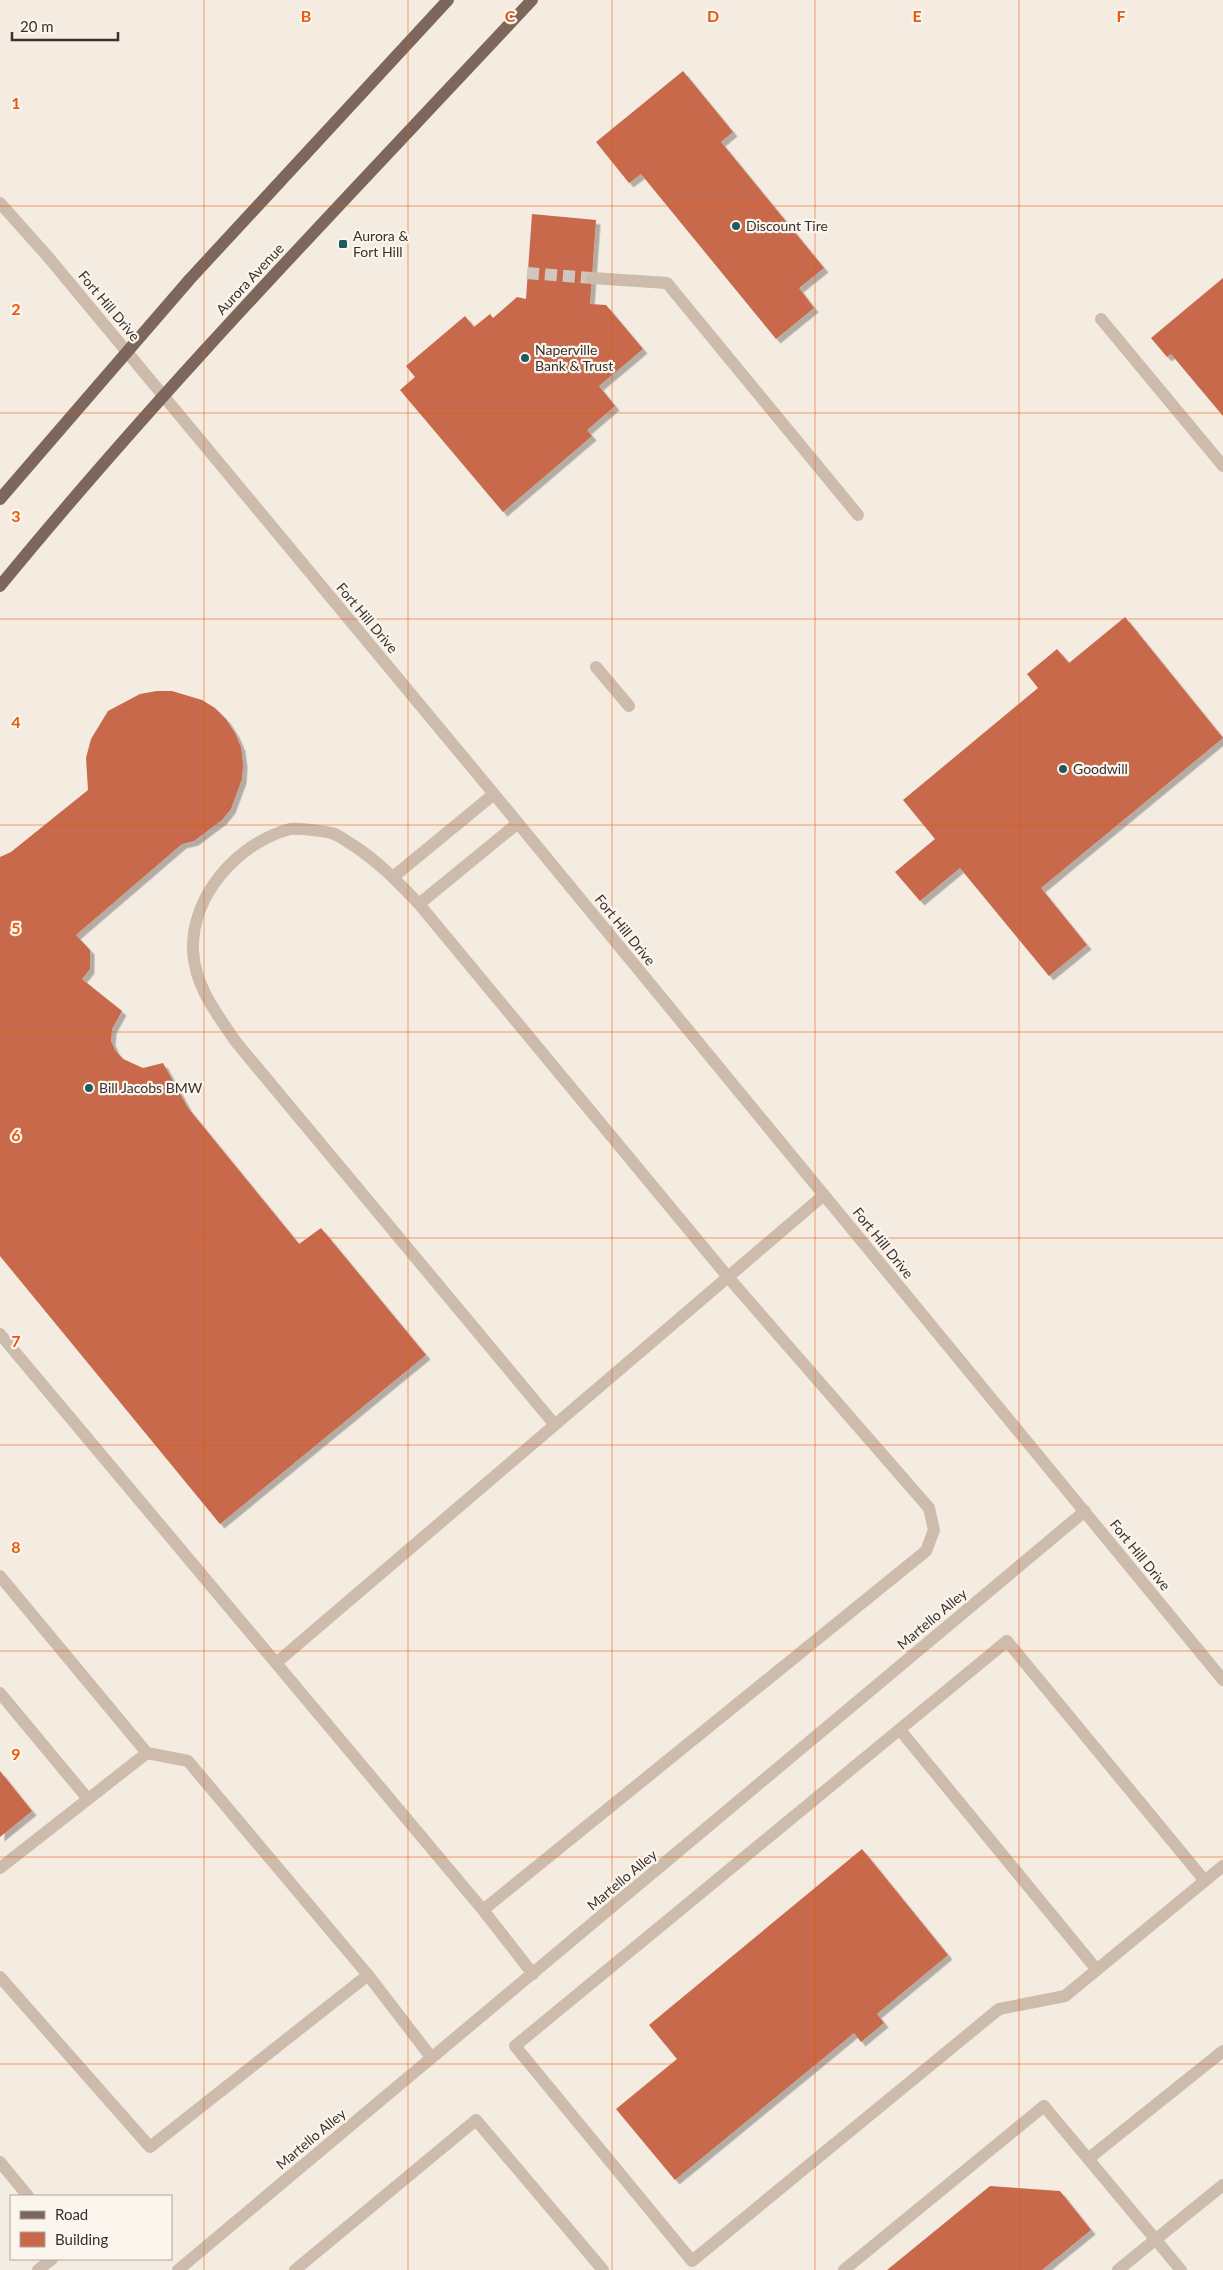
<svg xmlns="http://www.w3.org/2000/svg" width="1223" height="2270" font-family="Lato,sans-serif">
<defs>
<filter id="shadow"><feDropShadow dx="4.5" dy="4.5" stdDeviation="0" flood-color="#0004"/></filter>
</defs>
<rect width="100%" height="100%" fill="#f4ebe1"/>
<path fill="#c8694b" filter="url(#shadow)" d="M683,71L733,132L721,142L824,268L799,288L814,308L776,339L641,174L629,183L596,142Z
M532,214L596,220L590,304L606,305L643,349L599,386L615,406L587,430L592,436L503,512L400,390L415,377L406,366L465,316L474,327L490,314L493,318L517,297L526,299Z
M1223,278V416L1171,354L1167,357L1151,338Z
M1125,617L1223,738L1041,888L1087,945L1049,976L960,868L920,901L895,872L935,839L903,800L1038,688L1027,674L1057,649L1069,663Z
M157,691H172L202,700L215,708L226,719L235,733L241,747L243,764L242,779L231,809L222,820L194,841L182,844L76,935L90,950V969L82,979L122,1011L112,1029L111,1041L115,1050L123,1059L143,1068L163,1063L188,1108L299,1244L321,1228L426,1355L220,1524L0,1256V857L11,852L88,790L86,758L91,739L108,711L140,694Z
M0,1771L32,1811L0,1837Z
M862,1849L948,1955L877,2014L884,2023L861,2042L854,2033L675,2180L616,2109L677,2059L649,2025Z
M990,2186L1060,2191L1091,2230L1042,2270H887Z"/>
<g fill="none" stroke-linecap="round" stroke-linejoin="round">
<path stroke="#cfc6bd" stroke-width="12" stroke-dasharray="12 6" stroke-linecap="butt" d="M527,273L592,278"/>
<path stroke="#cdbbac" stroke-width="12" d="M0,203L49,258L494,794L1223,1680
M592,278L667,283L858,515
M1101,319L1223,466
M596,667L629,706
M393,877L494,794
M419,904L518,823
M0,1334L483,1910L533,1974
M0,1576L147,1753L0,1868
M276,1663L824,1195
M0,1693L88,1799
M900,1730L1097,1970
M147,1753L188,1761L368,1975L431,2057
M1205,1881L1007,1641L515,2046L692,2261L999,2009L1065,1996L1223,1866
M483,1910L926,1551L934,1530L929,1508L728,1277L419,904C397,881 376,859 348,842C343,839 337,834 331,833C323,831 298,828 290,829C238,843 191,895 193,951C195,987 217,1014 236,1042L555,1425
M0,1977L150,2147L368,1975
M1088,2159L1223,2051
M0,2162L28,2196
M38,2270L52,2259
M178,2270L1085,1511
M295,2270L476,2120L603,2270
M844,2270L1044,2106L1181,2270
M1118,2270L1223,2185"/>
<path stroke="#7d675c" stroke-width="12" d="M0,499L190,279L448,0
M0,586C167,382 352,193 532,0"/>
</g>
<path fill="none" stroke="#e8590c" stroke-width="1" stroke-opacity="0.55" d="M204,0V2270M408,0V2270M612,0V2270M815,0V2270M1019,0V2270M0,206H1223M0,413H1223M0,619H1223M0,825H1223M0,1032H1223M0,1238H1223M0,1445H1223M0,1651H1223M0,1857H1223M0,2064H1223"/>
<g fill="#1f5a5e" stroke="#fbf5ee" stroke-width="2">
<circle cx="736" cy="226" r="5"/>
<rect x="338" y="239" width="10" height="10" rx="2.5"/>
<circle cx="525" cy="358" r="5"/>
<circle cx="1063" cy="769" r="5"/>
<circle cx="89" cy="1088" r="5"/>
</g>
<g text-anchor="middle" stroke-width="4.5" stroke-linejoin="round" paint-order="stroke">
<g font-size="14" fill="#3b302b" stroke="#fbf5ee" text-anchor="start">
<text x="746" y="231">Discount Tire</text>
<text x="353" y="241">Aurora &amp;<tspan x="353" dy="16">Fort Hill</tspan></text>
<text x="535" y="355">Naperville<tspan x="535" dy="16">Bank &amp; Trust</tspan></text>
<text x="1073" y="774">Goodwill</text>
<text x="99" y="1093">Bill Jacobs BMW</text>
</g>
<g font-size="14" fill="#3b302b" stroke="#fbf5ee">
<text transform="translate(250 279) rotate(-47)" y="5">Aurora Avenue</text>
<text transform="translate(109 306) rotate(50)" y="5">Fort Hill Drive</text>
<text transform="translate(367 618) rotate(50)" y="5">Fort Hill Drive</text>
<text transform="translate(625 930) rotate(51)" y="5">Fort Hill Drive</text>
<text transform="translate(883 1243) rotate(51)" y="5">Fort Hill Drive</text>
<text transform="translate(1140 1555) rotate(51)" y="5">Fort Hill Drive</text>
<text transform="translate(932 1619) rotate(-40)" y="5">Martello Alley</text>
<text transform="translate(622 1880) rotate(-40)" y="5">Martello Alley</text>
<text transform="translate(311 2139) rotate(-40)" y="5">Martello Alley</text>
</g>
</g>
<g font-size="16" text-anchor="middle" font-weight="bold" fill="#e8590c" stroke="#fbf5ee" stroke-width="4.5" stroke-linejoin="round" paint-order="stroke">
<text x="306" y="22">B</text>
<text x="510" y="22">C</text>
<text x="713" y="22">D</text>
<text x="917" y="22">E</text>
<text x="1121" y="22">F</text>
<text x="16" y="109">1</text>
<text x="16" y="315">2</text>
<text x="16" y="522">3</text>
<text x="16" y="728">4</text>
<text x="16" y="934">5</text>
<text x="16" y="1141">6</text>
<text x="16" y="1347">7</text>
<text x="16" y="1553">8</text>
<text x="16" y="1760">9</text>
</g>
<rect x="10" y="2195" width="162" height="65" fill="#fbf5ee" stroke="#aea6a0"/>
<rect x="20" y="2211" width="25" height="8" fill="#7d675c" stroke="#aea6a0"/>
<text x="55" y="2220" font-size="15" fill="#3b302b">Road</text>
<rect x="20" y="2232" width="25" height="15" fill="#c8694b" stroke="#aea6a0"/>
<text x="55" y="2245" font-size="15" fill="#3b302b">Building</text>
<path d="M12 32v8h106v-8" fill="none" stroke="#3b302b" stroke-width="2.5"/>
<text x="20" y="32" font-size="15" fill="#3b302b" stroke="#fbf5ee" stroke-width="4" paint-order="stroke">20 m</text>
</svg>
